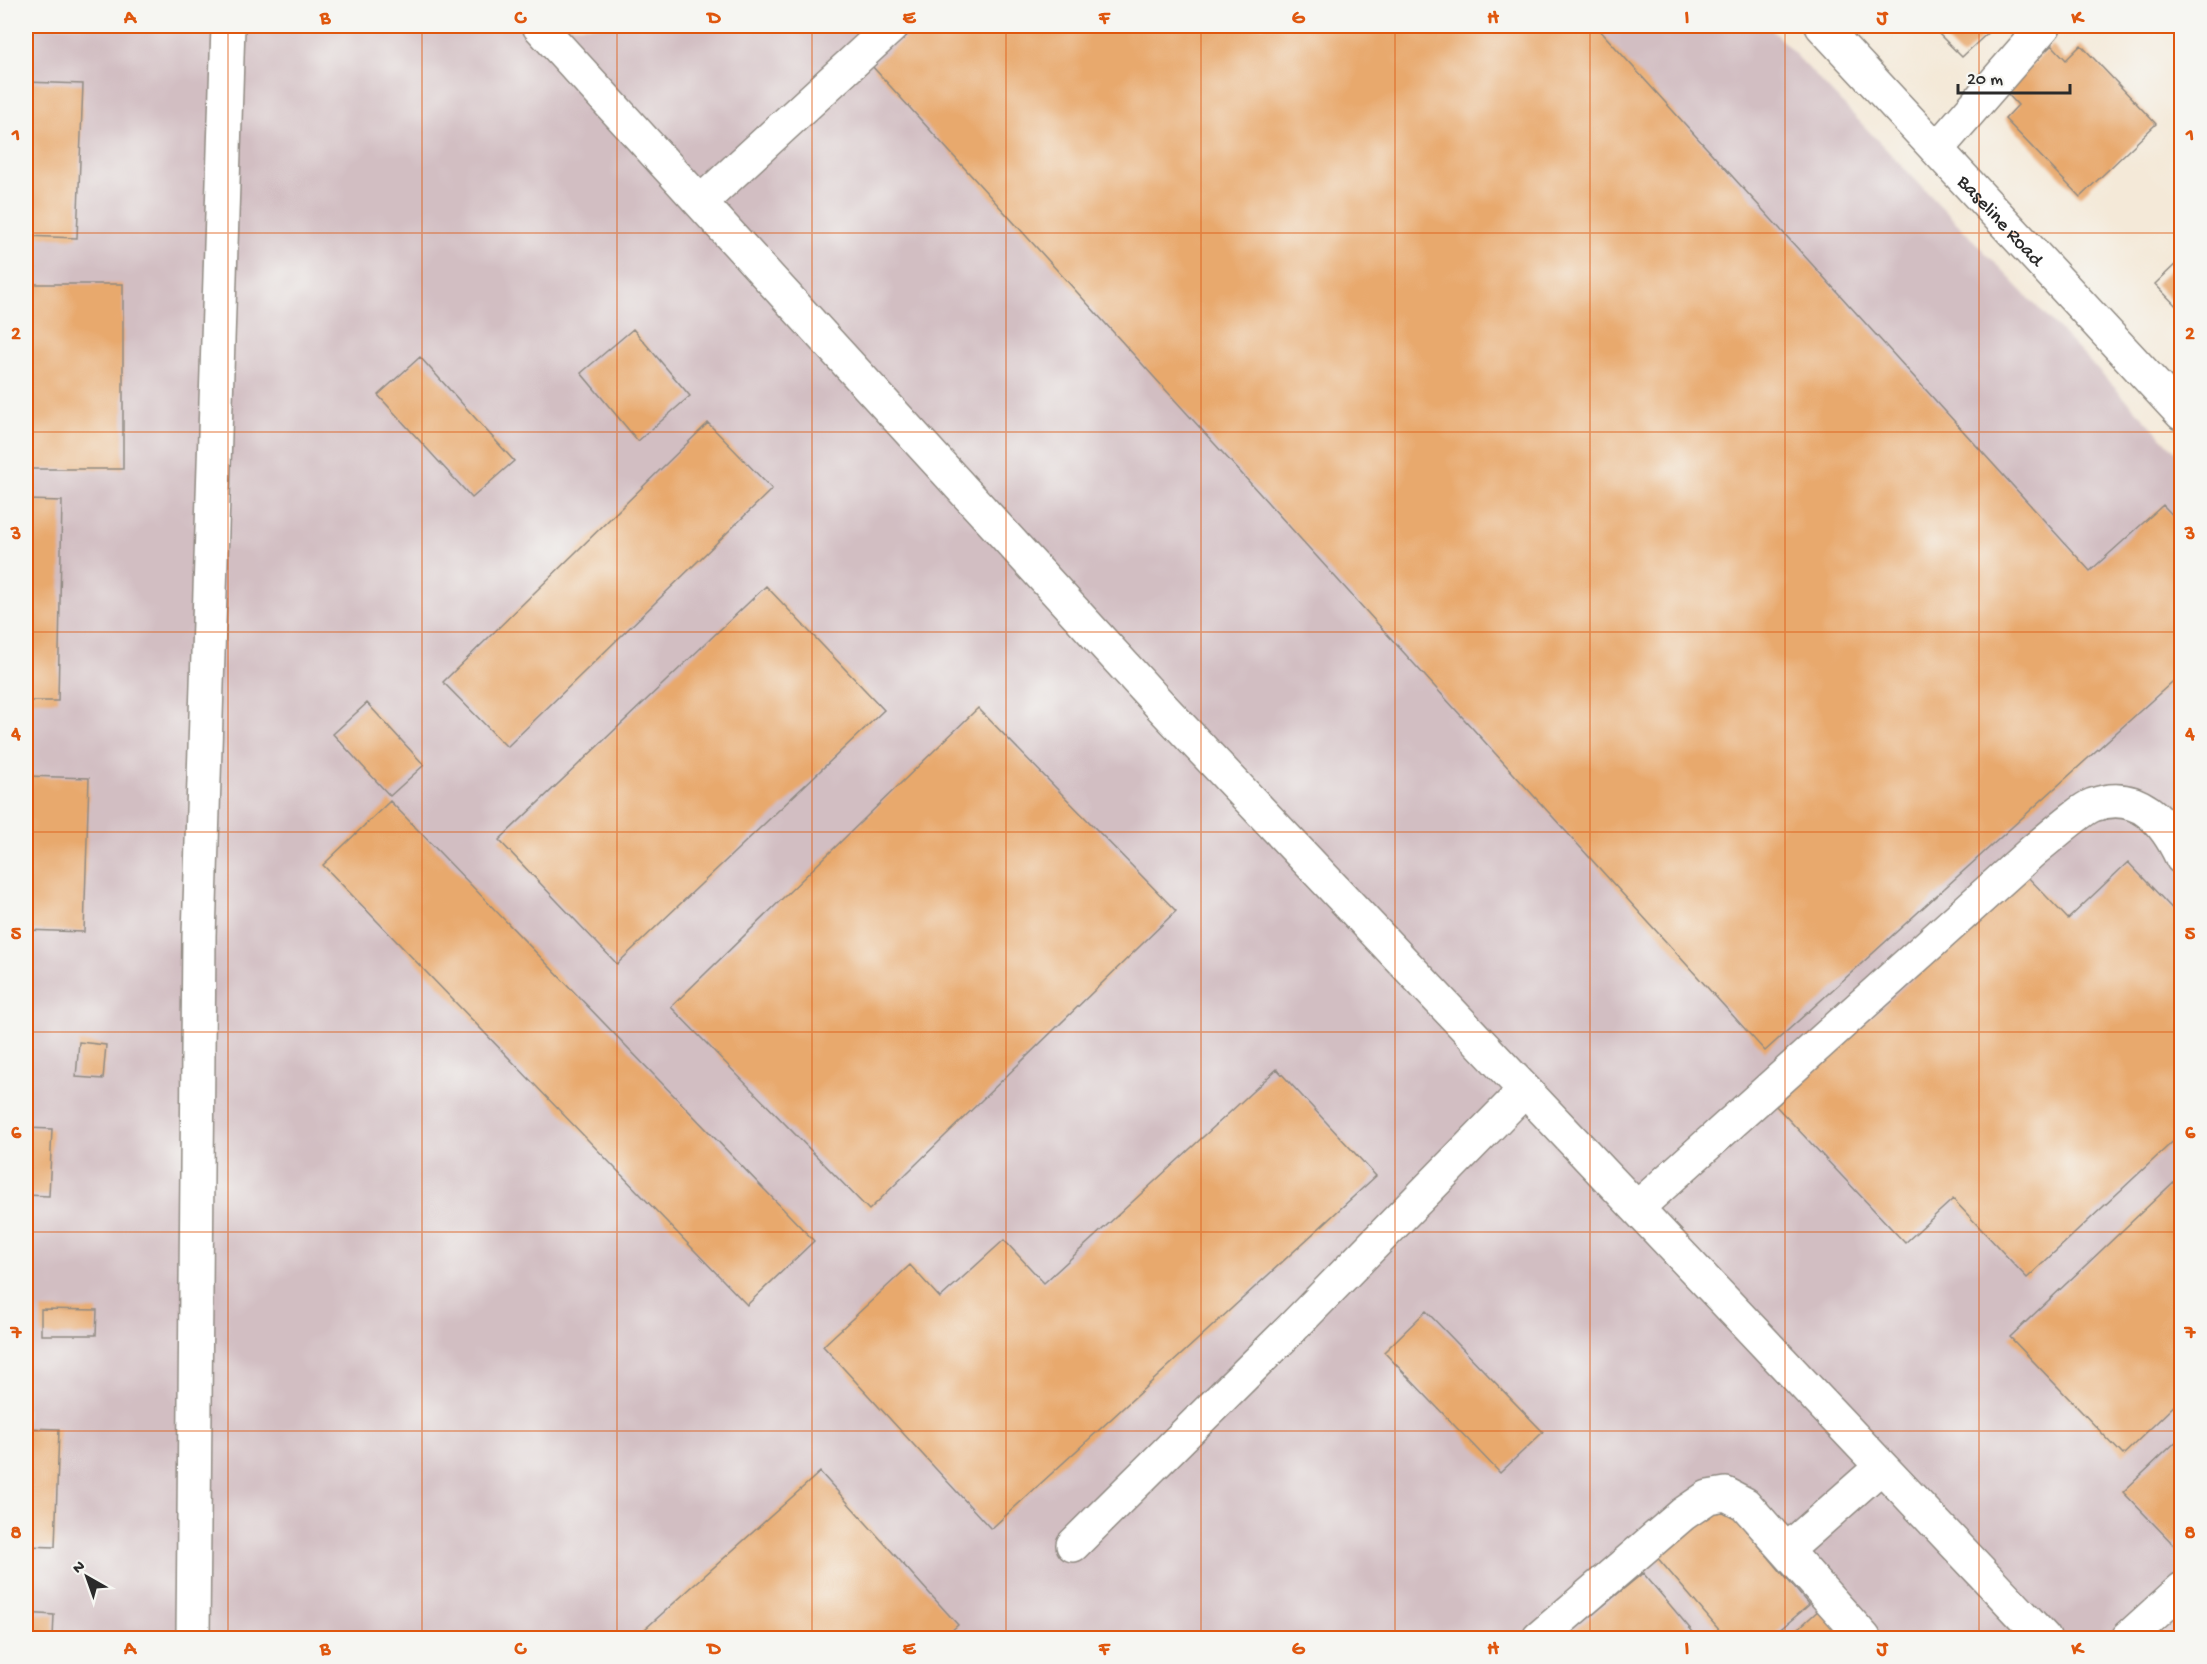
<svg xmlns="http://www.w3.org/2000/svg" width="2207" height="1664" font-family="'Gochi Hand',sans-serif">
<rect width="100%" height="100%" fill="#f6f6f2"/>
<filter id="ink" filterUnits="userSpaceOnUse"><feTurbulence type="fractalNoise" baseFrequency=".0167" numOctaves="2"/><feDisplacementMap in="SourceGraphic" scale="12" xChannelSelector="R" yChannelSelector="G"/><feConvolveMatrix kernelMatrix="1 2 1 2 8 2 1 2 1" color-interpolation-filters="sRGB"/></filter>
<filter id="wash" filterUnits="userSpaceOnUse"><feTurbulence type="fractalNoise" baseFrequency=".008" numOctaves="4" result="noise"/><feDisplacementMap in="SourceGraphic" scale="24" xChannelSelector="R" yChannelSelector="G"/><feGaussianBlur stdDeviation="1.35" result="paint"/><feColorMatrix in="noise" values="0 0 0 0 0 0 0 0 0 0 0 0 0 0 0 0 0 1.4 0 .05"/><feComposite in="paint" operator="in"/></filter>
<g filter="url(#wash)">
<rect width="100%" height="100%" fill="#f4e9d8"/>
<path fill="#d2bec2" d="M26,26H1768L2181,457V1638H26Z"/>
<g id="blocks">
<path fill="#e8a96d" d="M787,26H815L803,35L798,30L794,33Z
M918,26H1596L2090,571L2163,505L2182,525V673L1765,1051L872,66Z
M1941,26H1995L1962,57L1935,30Z
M2052,45L2066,60L2081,45L2156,124L2080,197L2005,119L2018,105L2005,91Z
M26,82L83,84L77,238L26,236Z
M2182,258V312L2155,284Z
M26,284H123V469H26Z
M633,329L690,396L638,441L581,373Z
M420,357L514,461L472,498L378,395Z
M708,423L772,489L507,747L443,682Z
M26,500L62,501L58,701H26Z
M766,586L884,710L617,964L499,840Z
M367,703L424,765L390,796L333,734Z
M978,708L1176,911L869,1210L671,1007Z
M26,776L89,778L84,932L26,930Z
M390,801L814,1241L747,1305L323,865Z
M2128,862L2182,919V1133L2027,1278L1953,1199L1905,1243L1776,1106L2025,874L2068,919Z
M79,1042L106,1045L103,1079L76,1077Z
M1277,1069L1376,1176L991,1529L823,1346L910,1265L940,1298L1004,1240L1044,1283Z
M26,1128L52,1129L49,1196L26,1195Z
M2182,1174V1398L2123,1455L2010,1337Z
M41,1309L97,1310L96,1335H41Z
M1426,1311L1543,1432L1500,1473L1384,1352Z
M26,1428L59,1429L55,1547L26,1546Z
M2182,1436V1538L2174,1545L2123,1492Z
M820,1472L958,1625L943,1638H635Z
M1721,1501L1809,1605L1770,1638H1726L1656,1556Z
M1643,1573L1698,1638H1564Z
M1820,1609L1846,1638H1788Z
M26,1613L54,1615L53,1638H26Z"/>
</g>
</g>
<g filter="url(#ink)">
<use href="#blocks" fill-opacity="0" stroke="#908a82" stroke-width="1.5"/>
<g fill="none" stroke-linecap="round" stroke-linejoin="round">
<g stroke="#908a82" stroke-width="36">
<path id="minor" d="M539,26L1160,705L2044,1638
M1937,149L2044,26
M701,202L892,26
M1637,1208L2034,850C2047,840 2080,810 2093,805C2138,789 2165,821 2182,858
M1073,1545L1292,1328L1525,1090
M1787,1550L1881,1467
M193,1638L199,936L228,26
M1539,1638L1683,1514L1708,1497L1726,1494L1745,1504L1864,1638
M2128,1638L2182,1589"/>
</g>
<g stroke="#908a82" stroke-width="36">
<g id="major">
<path id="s1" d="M1822,26L2182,414"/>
</g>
</g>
<use href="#minor" stroke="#fff" stroke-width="33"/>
<use href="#major" stroke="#fff" stroke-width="33"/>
</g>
</g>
<path fill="none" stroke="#df570e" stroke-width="1.5" stroke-opacity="0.55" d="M228,26V1638M422,26V1638M617,26V1638M812,26V1638M1006,26V1638M1201,26V1638M1395,26V1638M1590,26V1638M1785,26V1638M1979,26V1638M26,233H2182M26,432H2182M26,632H2182M26,832H2182M26,1032H2182M26,1232H2182M26,1431H2182"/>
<g text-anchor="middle" stroke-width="4.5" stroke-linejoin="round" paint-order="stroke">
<g font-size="20" fill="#2b2b2b" stroke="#f6f6f2">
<text dy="7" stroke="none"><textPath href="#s1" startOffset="264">Baseline Road</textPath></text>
</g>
</g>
<rect width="2207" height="1664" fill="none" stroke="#f6f6f2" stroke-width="66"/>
<g transform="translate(87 1577) rotate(320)" stroke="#f6f6f2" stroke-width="4.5" paint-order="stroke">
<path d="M0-4.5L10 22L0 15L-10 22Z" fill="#2b2b2b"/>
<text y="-9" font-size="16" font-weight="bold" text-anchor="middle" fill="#2b2b2b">N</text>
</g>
<path d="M1958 84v9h112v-9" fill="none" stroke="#2b2b2b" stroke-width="3"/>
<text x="1967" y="84" font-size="18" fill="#2b2b2b" stroke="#f6f6f2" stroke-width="4.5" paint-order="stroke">20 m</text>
<rect x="33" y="33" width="2141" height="1598" fill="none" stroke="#df570e" stroke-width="2"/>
<g font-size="20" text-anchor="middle" font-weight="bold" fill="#df570e">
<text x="130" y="23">A</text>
<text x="325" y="23">B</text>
<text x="520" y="23">C</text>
<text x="714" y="23">D</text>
<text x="909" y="23">E</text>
<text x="1104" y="23">F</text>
<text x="1298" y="23">G</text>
<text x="1493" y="23">H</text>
<text x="1687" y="23">I</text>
<text x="1882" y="23">J</text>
<text x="2077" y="23">K</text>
<text x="16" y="140">1</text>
<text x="2190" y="140">1</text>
<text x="16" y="339">2</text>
<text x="2190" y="339">2</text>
<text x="16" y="539">3</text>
<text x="2190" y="539">3</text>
<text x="16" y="739">4</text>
<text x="2190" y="739">4</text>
<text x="16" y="939">5</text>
<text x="2190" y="939">5</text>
<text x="16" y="1138">6</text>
<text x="2190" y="1138">6</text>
<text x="16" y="1338">7</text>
<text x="2190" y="1338">7</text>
<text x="16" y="1538">8</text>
<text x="2190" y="1538">8</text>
<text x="130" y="1654">A</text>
<text x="325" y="1654">B</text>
<text x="520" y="1654">C</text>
<text x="714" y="1654">D</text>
<text x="909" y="1654">E</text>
<text x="1104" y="1654">F</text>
<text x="1298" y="1654">G</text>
<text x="1493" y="1654">H</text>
<text x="1687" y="1654">I</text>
<text x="1882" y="1654">J</text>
<text x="2077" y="1654">K</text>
</g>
</svg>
